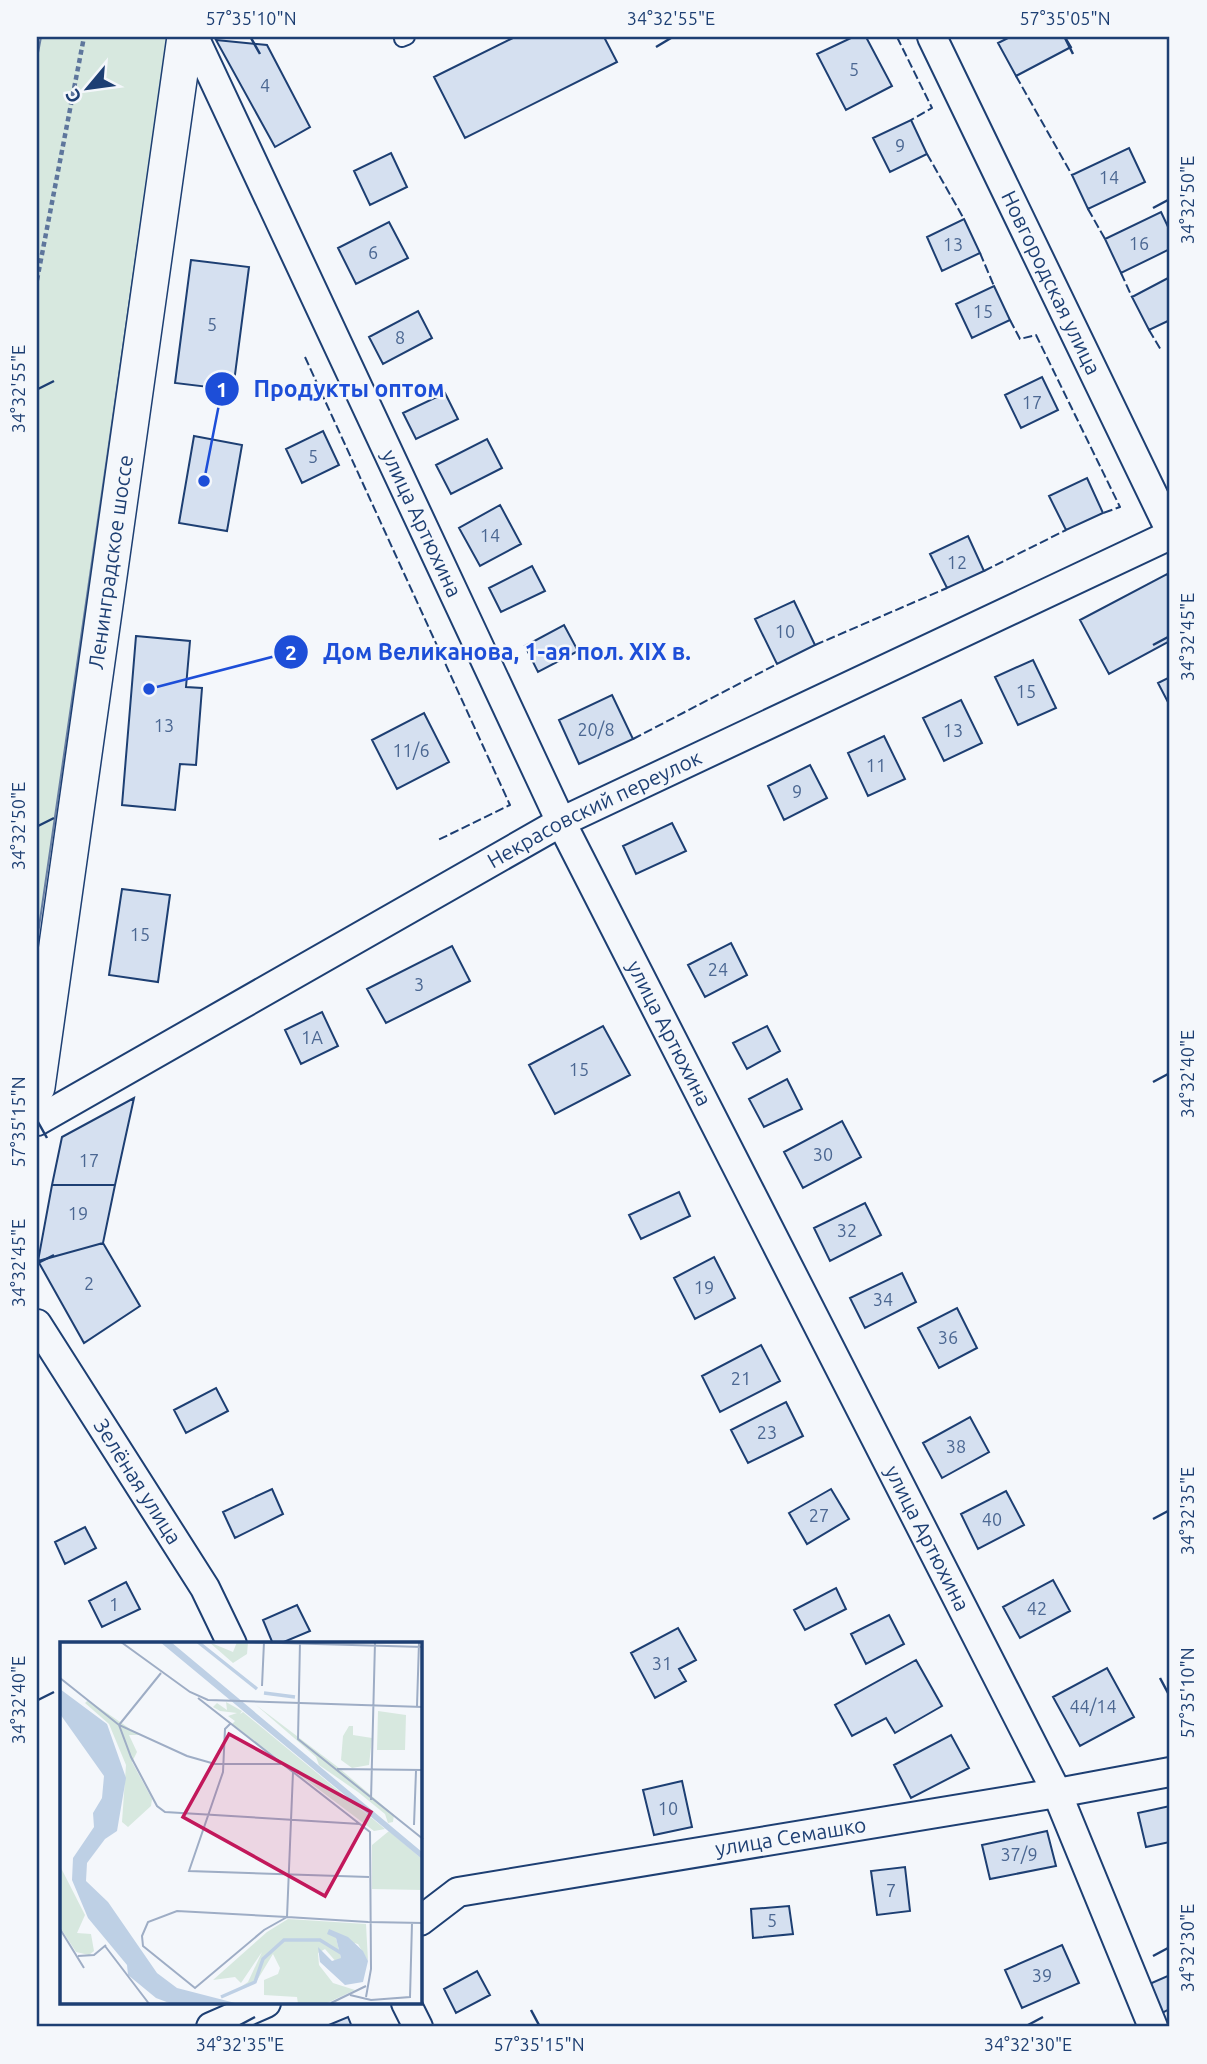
<svg xmlns="http://www.w3.org/2000/svg" width="1207" height="2064" font-family="Ubuntu,sans-serif">
<rect width="100%" height="100%" fill="#f4f7fb"/>
<path fill="#d7e8df" stroke="#687fa3" stroke-width="2" d="M41,37H168L37,941V58Z"/>
<path fill="#d5e0f0" stroke="#1d3f73" stroke-width="2" d="M515,37H604L617,62L465,138L434,77Z
M853,37H866L892,86L846,110L817,54Z
M1010,37H1065L1071,47L1016,76L998,43Z
M216,40L267,45L310,127L275,147Z
M911,120L927,154L890,172L873,138Z
M1129,148L1145,182L1088,209L1072,175Z
M391,153L407,187L370,205L354,171Z
M1161,212L1170,231V249L1121,273L1105,239Z
M964,219L980,253L942,271L927,237Z
M389,222L408,258L356,284L338,248Z
M191,260L249,267L233,390L175,383Z
M1170,277V320L1149,330L1132,297Z
M994,286L1010,320L972,338L956,304Z
M418,311L432,338L383,364L369,337Z
M1042,377L1058,410L1021,428L1005,395Z
M445,393L458,419L416,439L403,413Z
M323,431L339,465L302,483L286,449Z
M194,436L242,445L227,531L179,523Z
M487,439L502,468L451,494L436,465Z
M1087,478L1103,513L1066,530L1049,496Z
M500,505L521,544L480,566L459,528Z
M968,536L984,571L947,588L930,554Z
M532,566L545,591L501,612L489,588Z
M1167,574L1170,580V641L1109,674L1080,620Z
M794,601L815,645L777,664L755,619Z
M564,625L578,651L538,672L525,646Z
M136,636L190,641L186,687L202,688L196,765L180,764L175,810L122,805Z
M1033,660L1056,708L1018,725L995,677Z
M1170,677V706L1158,683Z
M612,695L633,739L579,764L559,720Z
M961,700L982,743L944,761L923,718Z
M424,713L449,762L397,789L372,740Z
M884,736L905,779L868,796L848,753Z
M810,765L827,798L784,820L768,786Z
M672,823L686,851L636,874L623,846Z
M122,889L170,895L158,982L109,975Z
M731,943L747,975L705,997L688,965Z
M452,946L470,981L386,1023L367,989Z
M322,1012L338,1046L301,1064L285,1030Z
M603,1026L630,1075L555,1114L529,1065Z
M767,1026L780,1051L747,1069L733,1043Z
M787,1079L802,1109L764,1127L749,1099Z
M134,1098L115,1185H52L62,1137Z
M842,1121L861,1157L803,1188L784,1152Z
M52,1185H115L103,1243L38,1261Z
M679,1192L690,1216L641,1239L629,1215Z
M865,1203L881,1235L830,1261L814,1228Z
M103,1243L140,1306L84,1343L38,1261Z
M714,1257L735,1298L695,1319L674,1278Z
M902,1273L916,1302L865,1328L850,1298Z
M957,1308L977,1348L939,1368L918,1328Z
M761,1345L780,1381L720,1412L702,1376Z
M216,1388L228,1411L186,1433L174,1410Z
M786,1402L803,1436L748,1463L731,1430Z
M970,1417L989,1452L942,1478L923,1443Z
M272,1489L283,1514L235,1538L223,1512Z
M831,1489L849,1519L807,1544L789,1513Z
M1006,1491L1024,1525L978,1549L961,1514Z
M85,1527L96,1548L65,1564L55,1542Z
M1053,1580L1070,1611L1020,1638L1003,1607Z
M126,1582L140,1609L102,1627L89,1601Z
M836,1588L846,1609L805,1630L794,1610Z
M297,1605L310,1631L279,1644H273L263,1620Z
M889,1615L904,1644L866,1664L851,1634Z
M678,1628L696,1660L679,1669L686,1681L655,1698L631,1653Z
M916,1660L942,1706L895,1733L886,1718L852,1736L835,1705Z
M1107,1668L1134,1717L1080,1746L1053,1697Z
M951,1735L969,1768L911,1798L894,1765Z
M682,1781L692,1827L654,1835L643,1790Z
M1170,1806V1842L1146,1847L1138,1813Z
M1047,1831L1056,1866L990,1879L982,1845Z
M905,1867L910,1911L877,1915L871,1871Z
M789,1906L793,1934L753,1938L751,1909Z
M1062,1945L1079,1983L1022,2008L1005,1970Z
M477,1971L490,1995L456,2013L444,1989Z
M1170,1975V2009L1160,2014L1147,1985Z
M348,2017L352,2027H324Z"/>
<g fill="none" stroke-linecap="round" stroke-linejoin="round">
<g stroke="#1d3f73" stroke-width="18">
<path id="service" d="M402,39L407,37"/>
</g>
<g stroke="#1d3f73" stroke-width="32">
<g id="minor">
<path id="s1" d="M194,37L561,822L1057,1793L1153,2027"/>
<path id="s2" d="M932,37L1170,530"/>
<path id="s3" d="M37,1121L561,822L1170,535"/>
<path id="s4" d="M37,1324L205,1588L232,1644"/>
<path id="s5" d="M420,1921L458,1892L1057,1793L1170,1772"/>
<path d="M406,2003L418,2027"/>
<path d="M211,2027L266,2003"/>
</g>
</g>
<g stroke="#1d3f73" stroke-width="38">
<g id="tertiary">
<path id="s6" d="M37,1087L185,37"/>
</g>
</g>
<path stroke="#5e769c" stroke-width="4.5" stroke-dasharray="5 3.5" stroke-linecap="butt" d="M37,280L84,37"/>
<use href="#service" stroke="#f4f7fb" stroke-width="14"/>
<use href="#minor" stroke="#f4f7fb" stroke-width="28"/>
<use href="#tertiary" stroke="#f4f7fb" stroke-width="35"/>
<path stroke="#1d3f73" stroke-width="2" stroke-dasharray="9 3.5" stroke-linecap="butt" d="M897,37L932,108L911,120
M1016,76L1072,175
M927,154L964,219
M1088,209L1105,239
M980,253L994,286
M1121,273L1132,297
M1010,320L1020,339L1036,335L1120,507L1103,513
M1149,330L1161,350
M305,357L510,805L438,840
M984,571L1066,530
M815,645L947,588
M633,739L777,664"/>
</g>
<path fill="none" stroke="#1d3f73" stroke-width="2.5" d="M251,38L260,54M1065,38L1073,54M656,47L671,38M1153,208L1168,200M38,389L54,381M1153,645L1168,637M38,826L54,818M1153,1082L1168,1074M38,1122L47,1138M38,1263L54,1255M1153,1519L1168,1511M1160,1678L1168,1693M38,1700L54,1692M1153,1956L1168,1948M531,2010L539,2025M240,2025L255,2017M1028,2025L1043,2017"/>
<g text-anchor="middle" stroke-width="5" stroke-linejoin="round" paint-order="stroke">
<g font-size="18" fill="#4b6792">
<text x="854" y="76">5</text>
<text x="265" y="92">4</text>
<text x="900" y="152">9</text>
<text x="1109" y="184">14</text>
<text x="1139" y="250">16</text>
<text x="953" y="251">13</text>
<text x="373" y="259">6</text>
<text x="983" y="318">15</text>
<text x="212" y="331">5</text>
<text x="400" y="344">8</text>
<text x="1032" y="409">17</text>
<text x="313" y="463">5</text>
<text x="490" y="542">14</text>
<text x="957" y="569">12</text>
<text x="785" y="638">10</text>
<text x="1026" y="698">15</text>
<text x="164" y="732">13</text>
<text x="596" y="736">20/8</text>
<text x="953" y="737">13</text>
<text x="411" y="757">11/6</text>
<text x="876" y="772">11</text>
<text x="797" y="798">9</text>
<text x="140" y="941">15</text>
<text x="718" y="976">24</text>
<text x="419" y="991">3</text>
<text x="312" y="1044">1А</text>
<text x="579" y="1076">15</text>
<text x="823" y="1161">30</text>
<text x="89" y="1167">17</text>
<text x="78" y="1220">19</text>
<text x="847" y="1237">32</text>
<text x="89" y="1290">2</text>
<text x="704" y="1294">19</text>
<text x="883" y="1306">34</text>
<text x="948" y="1344">36</text>
<text x="741" y="1385">21</text>
<text x="767" y="1439">23</text>
<text x="956" y="1453">38</text>
<text x="819" y="1522">27</text>
<text x="992" y="1526">40</text>
<text x="114" y="1611">1</text>
<text x="1037" y="1615">42</text>
<text x="662" y="1670">31</text>
<text x="1093" y="1713">44/14</text>
<text x="668" y="1815">10</text>
<text x="1019" y="1861">37/9</text>
<text x="891" y="1897">7</text>
<text x="772" y="1927">5</text>
<text x="1042" y="1982">39</text>
</g>
<g font-size="21" fill="#1d3f73" stroke="#f4f7fb">
<text dy="7" stroke="none"><textPath href="#s2" startOffset="273">Новгородская улица</textPath></text>
<text dy="7" stroke="none"><textPath href="#s1" startOffset="537">улица Артюхина</textPath></text>
<text dy="7" stroke="none"><textPath href="#s6" startOffset="530">Ленинградское шоссе</textPath></text>
<text dy="7" stroke="none"><textPath href="#s3" startOffset="639">Некрасовский переулок</textPath></text>
<text dy="7" stroke="none"><textPath href="#s1" startOffset="1104">улица Артюхина</textPath></text>
<text dy="7" stroke="none"><textPath href="#s4" startOffset="187">Зелёная улица</textPath></text>
<text dy="7" stroke="none"><textPath href="#s1" startOffset="1671">улица Артюхина</textPath></text>
<text dy="7" stroke="none"><textPath href="#s5" startOffset="385">улица Семашко</textPath></text>
</g>
</g>
<g transform="translate(60 1642)">
<rect width="362" height="362" fill="#f4f7fb"/>
<path d="M149,0L173,10L177,0H188L187,12L173,21ZM28,58L79,93H69L77,110L72,120L92,157L91,164L68,185L62,180L66,123L49,82L25,61ZM166,60L182,69L180,72L183,70L325,187L314,189L172,82L175,79L168,74L177,71L160,69L153,65L157,61L167,68ZM196,63L279,126L334,173L333,180L328,181L325,172L298,150L259,123L256,115ZM318,69L346,73L345,108H317ZM289,84H293V93L312,96L309,123L292,126L281,118L283,94ZM329,189L362,217V248L312,247V203ZM0,224L25,273L17,291L31,292L34,309L29,313L16,310L0,285ZM228,277L306,282L308,319L298,302L268,294L276,296L281,316L277,321L265,307L258,311L259,323L273,341L295,348L265,362H238L237,355L204,353V338L218,332L220,326L213,312L196,340L179,346L188,340L202,310L181,341L175,335L153,338L207,290Z" fill="#d7e8df"/>
<path d="M100,0H111L362,210V217ZM0,47L47,82L66,136L57,189L45,197L27,221L26,239L48,260L97,331L117,346L179,362H112L96,356L68,333L67,323L28,276L12,238L13,216L34,185L33,171L42,156L44,134L0,72ZM269,287L288,295L303,309L308,319L303,340L285,343L260,320L258,305L272,319L281,316L276,296L267,292Z" fill="#bed0e5"/>
<path fill="none" stroke="#bed0e5" stroke-width="3.5" d="M138,0L197,47M204,51L235,55M161,355L195,340L203,317L224,298H260L281,311"/>
<path fill="none" stroke="#9eadc5" stroke-width="2" d="M61,0L130,50L148,58L363,65M189,0L363,5M240,0L238,97L363,197M0,36L59,83L127,114L155,122H221M202,44L204,0M138,56L310,190L311,327L306,355M357,64L359,0M170,82L165,87L163,130L129,229L309,235M59,83L71,115L97,164L105,170L300,182M59,83L101,31M277,127L363,128M233,130L227,275L204,288L135,346L83,304L82,294L88,280L117,269L227,275L308,280L363,281M311,158L315,0M354,183L356,129M0,287L24,326M45,304L90,363M18,314L34,313L46,303M290,353L311,358L350,355L352,281M271,361L306,344"/>
<path fill="#c2185b" fill-opacity="0.15" stroke="#c2185b" stroke-width="3.5" d="M169,92L311,170L265,254L123,175Z"/>
<rect width="362" height="362" fill="none" stroke="#1d3f73" stroke-width="3.5"/>
</g>
<path fill="none" stroke="#1d4ed8" stroke-width="2.5" d="M204 481L222 389M149 689L291 652"/>
<g fill="#1d4ed8" stroke="#f4f7fb" stroke-width="2.5">
<circle cx="204" cy="481" r="7"/>
<circle cx="149" cy="689" r="7"/>
<circle cx="222" cy="389" r="18"/>
<circle cx="291" cy="652" r="18"/>
</g>
<g font-size="21" text-anchor="middle" font-weight="bold" fill="#fff">
<text x="222" y="397">1</text>
<text x="291" y="660">2</text>
</g>
<g font-size="23" text-anchor="middle" font-weight="bold" fill="#1d4ed8" stroke="#f4f7fb" stroke-width="5" stroke-linejoin="round" paint-order="stroke">
<text x="349" y="397">Продукты оптом</text>
<text x="507" y="660">Дом Великанова, 1-ая пол. XIX в.</text>
</g>
<rect width="1207" height="2064" fill="none" stroke="#f4f7fb" stroke-width="77"/>
<g transform="translate(88 88) rotate(241)" stroke="#f4f7fb" stroke-width="5" paint-order="stroke">
<path d="M0-5L12 26L0 18L-12 26Z" fill="#1d3f73"/>
<text y="-10" font-size="19" font-weight="bold" text-anchor="middle" fill="#1d3f73">С</text>
</g>
<rect x="38" y="38" width="1130" height="1987" fill="none" stroke="#1d3f73" stroke-width="2.5"/>
<g font-size="18" text-anchor="middle" fill="#1d3f73">
<text x="251" y="25">57°35'10"N</text>
<text x="671" y="25">34°32'55"E</text>
<text x="1065" y="25">57°35'05"N</text>
<text transform="translate(1188 200) rotate(-90)" y="6">34°32'50"E</text>
<text transform="translate(19 389) rotate(-90)" y="6">34°32'55"E</text>
<text transform="translate(1188 637) rotate(-90)" y="6">34°32'45"E</text>
<text transform="translate(19 826) rotate(-90)" y="6">34°32'50"E</text>
<text transform="translate(1188 1074) rotate(-90)" y="6">34°32'40"E</text>
<text transform="translate(19 1122) rotate(-90)" y="6">57°35'15"N</text>
<text transform="translate(19 1263) rotate(-90)" y="6">34°32'45"E</text>
<text transform="translate(1188 1511) rotate(-90)" y="6">34°32'35"E</text>
<text transform="translate(1188 1693) rotate(-90)" y="6">57°35'10"N</text>
<text transform="translate(19 1700) rotate(-90)" y="6">34°32'40"E</text>
<text transform="translate(1188 1948) rotate(-90)" y="6">34°32'30"E</text>
<text x="240" y="2051">34°32'35"E</text>
<text x="539" y="2051">57°35'15"N</text>
<text x="1028" y="2051">34°32'30"E</text>
</g>
</svg>
